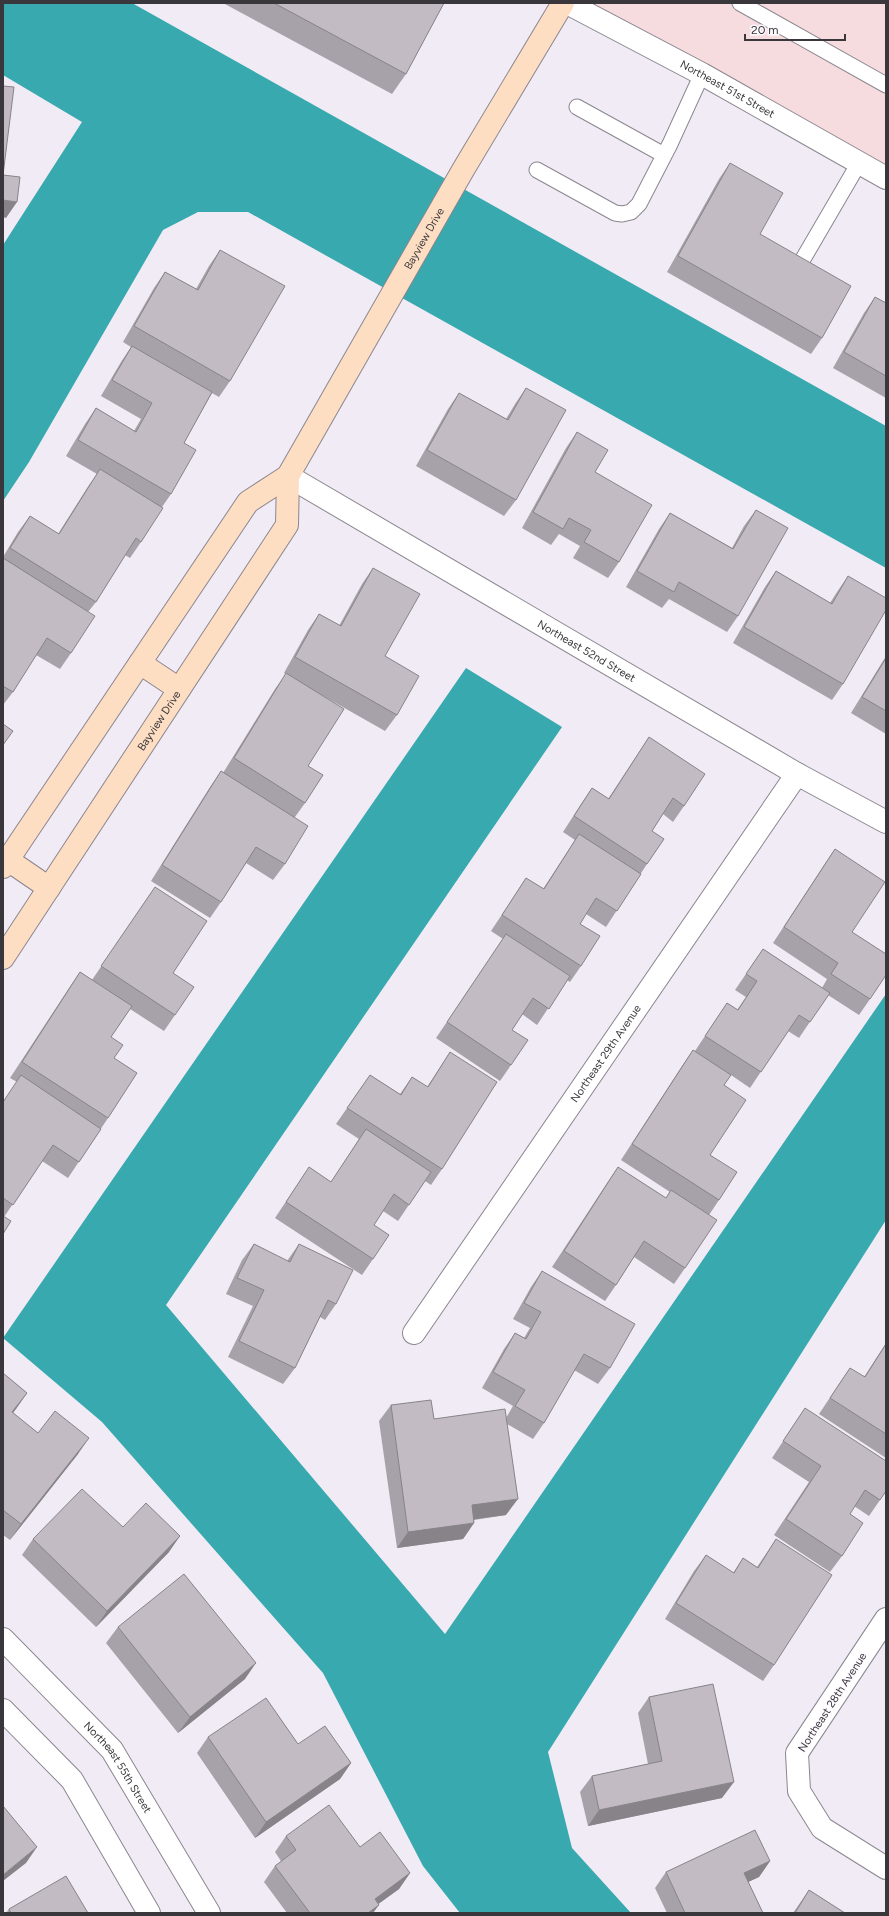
<svg xmlns="http://www.w3.org/2000/svg" width="889" height="1916" font-family="Figtree,sans-serif">
<rect width="100%" height="100%" fill="#f1ebf5"/>
<path fill="#f7dcdf" d="M588,3H886V178Z"/>
<path fill="#37a9af" d="M3,3H132L886,426V568L248,212H198L163,230L29,462L3,501V245L82,122L3,75Z
M466,668L562,727L166,1305L445,1634L886,994V1220L548,1752L572,1848L631,1913H460L423,1866L323,1673L102,1422L3,1338Z"/>
<g fill="none" stroke-linecap="round" stroke-linejoin="round">
<g stroke="#8b868f" stroke-width="17">
<path id="lane" d="M740,3L886,85
M577,107L664,155
M537,170L615,213L622,214L631,212L639,204L670,144L702,74
M803,259L859,163"/>
</g>
<g stroke="#8b868f" stroke-width="24">
<g id="street">
<path id="s1" d="M567,3L702,74L886,178"/>
<path id="s2" d="M288,476L797,774L886,822"/>
<path id="s3" d="M414,1333L797,774"/>
<path d="M886,1619L797,1753L799,1791L822,1828L886,1868"/>
<path id="s4" d="M3,1639L112,1750L209,1913"/>
<path d="M3,1710L72,1780L149,1913"/>
</g>
</g>
<g stroke="#8b868f" stroke-width="24">
<g id="secondary">
<path d="M140,663L179,689"/>
<path d="M8,860L49,888"/>
<path id="s5" d="M3,867L248,502L288,476L463,170L563,3"/>
<path id="s6" d="M3,958L287,525L288,476"/>
</g>
</g>
<use href="#lane" stroke="#fff" stroke-width="15"/>
<use href="#street" stroke="#fff" stroke-width="22"/>
<use href="#secondary" stroke="#fedec3" stroke-width="22"/>
</g>
<path fill="#a7a1a9" d="M223,3H444L406,74L392,94Z
M730,163L760,234L822,338L811,354L667,272L719,179Z
M220,250L230,381L219,397L212,393L184,443L171,494L162,507L141,542L130,558L125,555L96,602L88,612L71,653L60,669L36,655L13,692L3,705V557L18,532L30,516L58,534L89,485L97,474L66,456L85,424L96,408L134,431L141,419L101,396L121,362L131,347L123,342L154,288L165,272L196,289L209,266Z
M875,297L886,303V398L833,368L864,313Z
M526,388L516,500L504,516L416,466L448,409L459,393L506,419L515,404Z
M577,432L595,472L619,562L608,578L573,558L580,546L559,534L551,545L522,528L566,448Z
M756,510L738,616L727,632L669,599L662,608L626,587L659,529L670,513L732,548L744,526Z
M373,568L385,656L397,715L385,731L311,689L308,766L305,803L295,817L285,864L273,880L246,863L221,902L210,918L151,881L210,787L221,771L223,773L275,689L286,674L284,673L308,630L319,614L339,626L362,584Z
M776,571L830,603L837,592L848,576L843,684L832,700L733,643L765,587Z
M886,656V734L851,713Z
M649,737L684,806L673,822L663,814L652,831L647,864L606,927L586,914L580,924L581,966L570,982L567,980L537,1025L522,1014L512,1030L511,1065L500,1081L436,1038L503,939L491,931L526,878L543,889L575,840L563,832L581,804L592,788L608,799Z
M835,849L852,932L870,999L859,1015L828,995L799,1038L788,1031L750,1088L731,1075L724,1085L710,1155L719,1200L709,1215L685,1268L674,1284L634,1257L616,1285L605,1301L552,1267L607,1183L618,1167L666,1198L670,1192L621,1160L682,1066L693,1050L695,1051L727,1003L737,1010L746,997L735,990L763,949L822,988L827,979L773,943L824,865Z
M155,887L173,973L175,1015L164,1031L130,1009L111,1037L114,1058L108,1118L68,1178L42,1161L4,1217L3,1234V1102L17,1082L10,1078L69,988L80,972L92,980Z
M450,1052L442,1169L431,1185L425,1181L398,1221L383,1211L374,1225L373,1259L362,1275L275,1218L309,1167L331,1182L359,1139L336,1124L370,1075L400,1094L412,1077L427,1087Z
M254,1244L287,1261L299,1244L336,1304L325,1320L320,1317L295,1368L283,1384L228,1357L253,1306L226,1294L242,1260Z
M542,1271L610,1368L598,1384L574,1370L544,1423L533,1439L507,1424L506,1515L474,1520V1523L463,1539L397,1548L379,1421L391,1405L434,1419L506,1418L513,1406L482,1388L504,1349L515,1333L524,1338L530,1328L513,1319L531,1287Z
M886,1343V1458L819,1414L839,1384L850,1368L864,1377Z
M3,1373L27,1393L13,1413L38,1433L78,1454L10,1540L3,1535Z
M805,1408L880,1500L869,1516L854,1506L850,1514L842,1556L830,1572L774,1535L809,1482L772,1458Z
M123,1527L169,1552L96,1627L22,1555L33,1539Z
M776,1539L774,1665L763,1681L665,1619L694,1571L706,1555L733,1573L743,1558L757,1567Z
M118,1627L245,1679L178,1733L106,1643Z
M649,1697L722,1798L588,1826L580,1792L592,1776L648,1764L638,1713Z
M208,1737L298,1744L351,1763L340,1779L255,1838L197,1753Z
M286,1836L360,1847L410,1873L399,1889L378,1904L373,1913H287L264,1882L275,1866L281,1861L275,1852Z
M770,1861L759,1877L748,1882L763,1913H667L655,1888L666,1872Z
M809,1890L845,1913H793Z
M9,1909L88,1913H6Z"/>
<path fill="#888389" d="M3,200L17,202L6,218L3,217Z
M27,1393L16,1409L3,1425L12,1412Z
M89,1438L78,1454L10,1540L21,1524Z
M518,1499L506,1515L461,1521L472,1505Z
M474,1523L463,1539L397,1548L408,1532Z
M180,1536L169,1552L96,1627L107,1611Z
M256,1663L245,1679L178,1733L190,1717Z
M351,1763L340,1779L255,1838L266,1822Z
M734,1782L722,1798L588,1826L599,1810Z
M37,1847L26,1863L3,1881V1875Z
M770,1861L759,1877L733,1889L744,1873Z
M410,1873L399,1889L366,1913L375,1899Z
M379,1905L373,1913H368Z"/>
<path fill="#c2bbc4" stroke="#888389" d="M274,3H444L406,74Z
M3,86L14,87L3,175Z
M730,163L783,193L760,234L851,286L822,338L678,256Z
M3,175L20,177L17,202L3,200Z
M220,250L285,286L230,381L134,326L165,272L198,290Z
M875,297L886,303V376L844,352Z
M132,346L212,392L184,443L196,450L171,494L78,440L96,408L136,432L152,403L112,380Z
M526,388L566,410L516,500L427,450L459,393L508,420Z
M577,432L608,450L595,472L652,505L619,562L584,542L591,530L569,518L563,529L533,512Z
M100,469L163,508L141,542L136,538L96,602L10,548L30,516L59,534Z
M756,510L788,528L738,616L679,582L674,592L637,571L670,513L733,549Z
M3,558L95,616L71,653L47,638L13,692L3,686Z
M373,568L420,594L385,656L419,676L397,715L295,657L319,614L341,626Z
M776,571L832,604L848,576L886,598V610L843,684L744,627Z
M886,658V711L862,697Z
M286,673L344,709L308,766L323,775L305,803L234,758Z
M3,724L13,731L3,745Z
M649,737L705,774L684,806L673,798L652,831L664,839L647,864L574,816L592,788L609,799Z
M221,771L308,826L285,864L256,847L221,902L162,865Z
M579,834L641,874L617,911L596,898L580,924L600,936L581,966L502,915L526,878L544,889Z
M835,849L885,882L852,932L886,954V975L870,999L831,974L838,963L784,927Z
M155,887L207,921L173,973L194,987L175,1015L101,966Z
M506,934L570,976L549,1009L533,998L512,1030L528,1040L511,1065L447,1022Z
M763,949L830,993L810,1022L799,1015L761,1072L705,1036L727,1003L738,1010L757,981L746,974Z
M80,972L132,1006L111,1037L123,1045L114,1058L137,1073L108,1118L22,1062Z
M693,1050L731,1075L724,1085L746,1100L710,1155L737,1172L719,1200L632,1144Z
M450,1052L497,1082L442,1169L347,1108L370,1075L401,1095L412,1077L428,1087Z
M21,1075L101,1129L79,1162L53,1145L13,1205L3,1198V1102Z
M366,1129L431,1172L409,1205L394,1194L374,1225L389,1235L373,1259L286,1202L309,1167L331,1182Z
M618,1167L666,1198L671,1190L717,1220L685,1268L644,1241L616,1285L564,1251Z
M3,1216L11,1221L3,1234Z
M254,1244L290,1262L299,1244L353,1270L336,1304L328,1300L295,1368L239,1341L264,1290L237,1278Z
M542,1271L635,1324L610,1368L584,1354L544,1423L515,1406L525,1390L493,1372L515,1333L526,1339L541,1312L524,1303Z
M886,1344V1434L830,1398L850,1368L865,1377Z
M3,1373L27,1393L12,1412L38,1433L55,1411L89,1438L21,1524L3,1510Z
M431,1400L434,1419L505,1409L518,1499L472,1505L474,1523L408,1532L391,1405Z
M805,1408L886,1461V1491L880,1500L865,1490L850,1514L863,1523L842,1556L786,1519L821,1466L783,1441Z
M82,1489L123,1527L146,1503L180,1536L107,1611L33,1539Z
M776,1539L832,1575L774,1665L676,1603L706,1555L734,1573L743,1558L758,1568Z
M184,1574L256,1663L190,1717L118,1627Z
M713,1684L734,1782L599,1810L592,1776L662,1761L649,1697Z
M266,1698L298,1744L325,1726L351,1763L266,1822L208,1737Z
M329,1805L360,1847L380,1832L410,1873L375,1899L379,1905L368,1913H310L275,1866L296,1850L286,1836Z
M3,1806L37,1847L3,1875Z
M755,1830L770,1861L744,1873L763,1913H685L666,1872Z
M66,1876L88,1913H11L9,1909Z
M809,1890L845,1913H795Z"/>
<g text-anchor="middle" stroke-width="3" stroke-linejoin="round" paint-order="stroke">
<g font-size="11" fill="#39373b" stroke="#fdfafe">
<text dy="4" stroke="none"><textPath href="#s1" startOffset="182">Northeast 51st Street</textPath></text>
<text dy="4" stroke="none"><textPath href="#s5" startOffset="761">Bayview Drive</textPath></text>
<text dy="4" stroke="none"><textPath href="#s2" startOffset="346">Northeast 52nd Street</textPath></text>
<text dy="4" stroke="none"><textPath href="#s6" startOffset="284">Bayview Drive</textPath></text>
<text dy="4" stroke="none"><textPath href="#s3" startOffset="339">Northeast 29th Avenue</textPath></text>
<text transform="translate(832 1702) rotate(-57)" y="4">Northeast 28th Avenue</text>
<text dy="4" stroke="none"><textPath href="#s4" startOffset="173">Northeast 55th Street</textPath></text>
</g>
</g>
<rect width="889" height="1916" fill="none" stroke="#39373b" stroke-width="8"/>
<path d="M745 34v6h100v-6" fill="none" stroke="#39373b" stroke-width="2"/>
<text x="751" y="34" font-size="12" fill="#39373b" stroke="#fdfafe" stroke-width="3" paint-order="stroke">20 m</text>
</svg>
